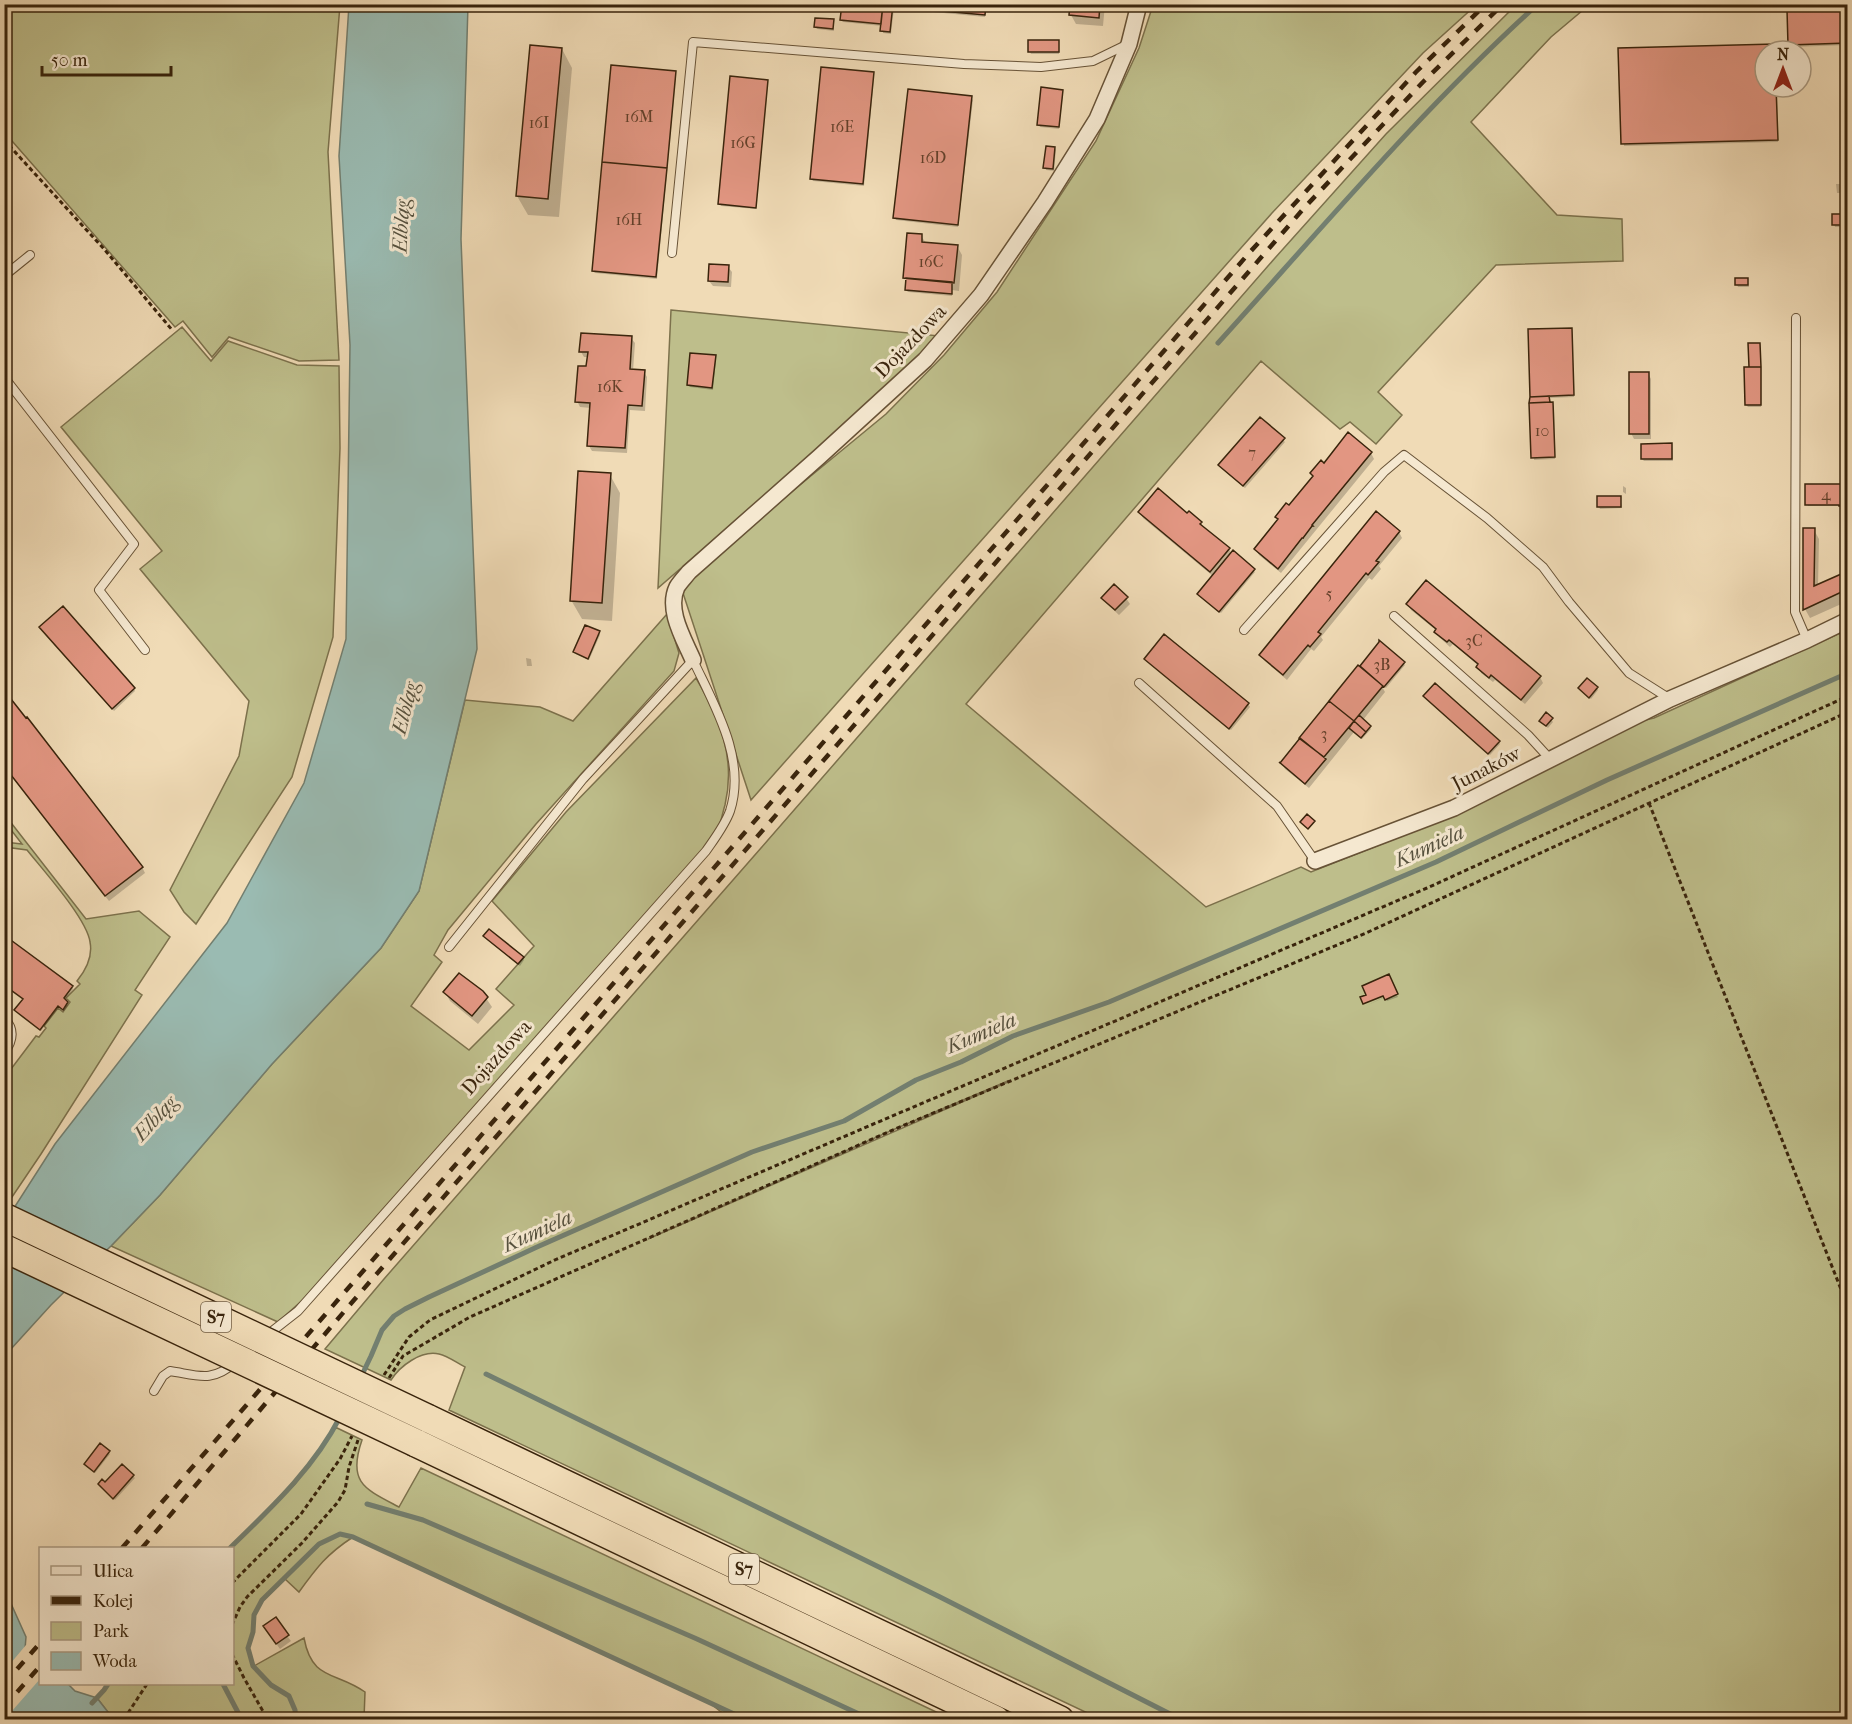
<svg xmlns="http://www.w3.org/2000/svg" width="1852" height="1724" font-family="'IM FELL French Canon',serif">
<rect width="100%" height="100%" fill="#f0dbb6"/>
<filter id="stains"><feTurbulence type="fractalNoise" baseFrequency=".00333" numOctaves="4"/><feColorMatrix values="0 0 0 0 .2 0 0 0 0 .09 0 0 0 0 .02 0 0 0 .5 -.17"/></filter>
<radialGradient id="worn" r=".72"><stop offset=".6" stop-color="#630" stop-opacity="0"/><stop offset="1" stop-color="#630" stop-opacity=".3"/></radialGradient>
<path fill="#bebe8b" stroke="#7c714c" stroke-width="1.5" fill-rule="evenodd" d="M4,5H340L328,152L339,360L299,361L229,337L212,357L183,321L175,327L5,133Z
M1153,5H1476L1423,53L1272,213L751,800L681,587L795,489L886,414L944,355L997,292L1096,141L1139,48Z
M1516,5H1589L1551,37L1471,122L1557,215L1622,219L1623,261L1496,265L1378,392L1402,415L1376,444L1350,422L1340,429L1261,361L966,704L1206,907L1301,867L1311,872L1460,813L1637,722L1654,718L1847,630V1719H1100L449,1410L465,1367C457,1363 448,1356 439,1354C421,1350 400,1366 391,1380L325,1349L384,1279L761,848L1275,258L1386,134ZM1008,1081V1082L648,1239L895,1129Z
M671,310L940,336L886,391L658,588Z
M182,327L211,361L228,341L297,365L339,366L340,448L333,637L292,777L196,924L184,912L170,890L239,756L249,701L140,569L162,551L61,427Z
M667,614L679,653L674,671L536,824L448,930L434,955L442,962L411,1006L469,1050L514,1005L496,989L534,946L492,901L566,812L696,678C720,719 736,758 725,805C723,811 722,818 720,823C706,849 685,870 666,892L306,1297L278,1322L111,1246L160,1195L272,1064L381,948L419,891L465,700L540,707L573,721Z
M5,815L86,919L139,911L170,937L135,990L142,995L41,1154L10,1200L4,1197L5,1077L36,1036L39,1037L46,1028L44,1026L58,1008L63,1012L70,1002L66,998L80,984L77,981C86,970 93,957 90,942C87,919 43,870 27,850L5,847V842L22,844L5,822Z
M335,1427L362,1440C347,1483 365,1489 399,1507L421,1468L951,1719H730L711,1704L353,1537C327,1554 317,1567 299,1592L285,1579L262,1600L254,1615L253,1632L248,1648L254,1666L304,1638C312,1681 335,1671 365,1692L364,1719H109L111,1716L97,1698L108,1684H232V1548H230L295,1484Z"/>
<path fill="#9abbb2" stroke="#737f70" stroke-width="1.5" d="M349,5H468L461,239L477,649L419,891L381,948L272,1064L160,1195L111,1246L51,1305L11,1349L5,1359V1222L55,1144L227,923L304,783L346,639L350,345L339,156Z
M4,1588L26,1637L25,1649L40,1662V1684H68L75,1691L97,1698L111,1716L109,1719H5Z"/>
<path fill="#f0dbb6" d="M26,1645H29L28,1647L40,1658V1679L5,1719V1670Z"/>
<path fill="#0003" d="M829,4H891L894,8L891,34L883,33L882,26L843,22L841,20L843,6Z
M922,4H986L985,17L923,11Z
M1072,4H1105L1103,26L1076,24L1071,15Z
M1848,4V45L1791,47L1789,45Z
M833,21L834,31L817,29L816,27Z
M1059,44V54H1031L1030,52Z
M1774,46L1776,51H1765V87H1777L1778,142L1624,146L1620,50Z
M562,49L572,68L559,217L528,215L517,196Z
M675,73L676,75L657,279L595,273L593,271Z
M873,73L874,76L864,186L813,181L812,179Z
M767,81L768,83L756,209L721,206L720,204Z
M1062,91L1063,93L1059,129L1040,127L1038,124Z
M971,98L973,100L958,227L896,220L895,217Z
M1055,148L1056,150L1054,171L1046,170L1045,168Z
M1848,164V292L1844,293L1843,227H1835L1834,224L1842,215V193H1837L1836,184H1842Z
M921,236L926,243L957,246L962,255L959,291L952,290V296L908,292L906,290L907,281L905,277Z
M728,267L732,272L731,287L713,286L709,281Z
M1747,279L1749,287H1738L1737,285Z
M1571,329L1574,397L1550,398V404H1552L1554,406L1555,459L1534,460L1529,330Z
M631,338L635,343L633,371L644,372L647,377L645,411L630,410L627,453L592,451L589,446L591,408L580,407L577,401L588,368L589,357H584L581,352Z
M1759,345L1761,407H1748L1746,405L1750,369Z
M715,357L716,359L713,390L690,387L688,385Z
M1648,373L1651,379V439H1634L1631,433Z
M1261,419L1285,442L1245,488L1221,468Z
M1672,445L1673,461H1644L1642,459Z
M1371,453L1374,459L1281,573L1259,555L1256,549L1324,465Z
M610,475L620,493L612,621L582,619L571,600Z
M1848,485L1846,508L1841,506H1808L1807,504Z
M1623,486L1626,488V494L1623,492Z
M1620,497L1622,508L1600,509L1599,507Z
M1140,512L1187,515L1201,523L1204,528L1229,549L1232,555L1255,572L1221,613L1200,597L1214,577L1143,518Z
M1805,530H1814L1819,539L1818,585L1848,573V601L1810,618L1805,609Z
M1399,532L1402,538L1379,566L1381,569L1372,580L1369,578L1321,637L1323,640L1314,651L1311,649L1287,680L1265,661L1261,655Z
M1103,598H1126L1130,604L1119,615L1106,603Z
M1408,604L1540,677L1543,683L1525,704L1495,680L1493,682L1481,673L1479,666L1453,644L1450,647L1439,637L1437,631L1411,610Z
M42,630L134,689L135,691L114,711Z
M599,632L600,635L589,660L576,654L575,652Z
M1164,636L1248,704L1250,707L1231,730L1147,661Z
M1380,643L1405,665L1386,688L1380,683L1385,692L1363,720L1371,729L1362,739L1354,732L1309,788L1285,769L1282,763Z
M526,658L531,659L532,666H527Z
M1597,688L1598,690L1591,699L1580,689Z
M1427,698L1499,742L1500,744L1490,755Z
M1546,714L1553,722L1548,728L1542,723Z
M4,765L142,867L145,873L109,901Z
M486,939L523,958L524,960L520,966Z
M1388,975L1398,997L1387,1001L1385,997L1366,1006L1390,994L1368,995Z
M72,987L73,989L64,1001L68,1005L64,1011L59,1007L41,1031L17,1012L24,999Z
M445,992L486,998L492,1007L478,1024L450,1001Z
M108,1452L110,1454L95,1473L87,1466Z
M122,1466L135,1478L115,1500L101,1486L106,1484Z
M268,1632L287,1636L291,1641L280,1649Z"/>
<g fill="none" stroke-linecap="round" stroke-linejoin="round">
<path stroke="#737f70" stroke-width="5" d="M1218,343C1322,228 1423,108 1538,4
M486,1374L940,1597L1182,1720
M360,1379L371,1356L382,1330L394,1316L405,1309L429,1297L537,1247L752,1152L844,1121L916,1080L961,1062L1013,1036L1109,1002L1436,862L1607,780L1848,673
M367,1504L423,1520L697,1639L872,1720
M230,1548C271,1508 314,1468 340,1417
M223,1684L242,1720
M92,1703L104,1690L108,1684
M296,1720L295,1710L289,1696L271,1685L253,1666L248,1648L253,1632L254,1615L262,1600L319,1544L340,1534L353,1537L747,1720"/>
</g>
<path fill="#e29682" stroke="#39240c" stroke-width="1.5" d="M842,4H883L881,24L840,20Z
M883,4H893L890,32L880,31Z
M921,4H986L985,15L920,9Z
M1070,4H1100L1099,18L1069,15Z
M1786,4H1848V7L1787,10Z
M1848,7V43L1788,45L1787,10Z
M815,18L834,19L833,29L814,27Z
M1028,40H1059V52H1028Z
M1775,44V51H1765V87H1776L1778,140L1621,144L1618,48Z
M530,45L562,48L548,199L516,196Z
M611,65L676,71L667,168L602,162Z
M821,67L874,72L863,184L810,179Z
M730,76L768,80L756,208L718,204Z
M1041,87L1063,90L1059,127L1037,125Z
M908,89L972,96L958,225L893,218Z
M1046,146L1055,147L1053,169L1043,168Z
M602,162L667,168L656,277L592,271Z
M1848,162V225H1841V163Z
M1832,214H1841V225H1832Z
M1841,225H1848V291H1842Z
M907,233L922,234V242L958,245L954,283L903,278Z
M709,264L729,265L728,282L708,281Z
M906,278L952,282V294L905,290Z
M1735,278H1748V285H1735Z
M1572,328L1574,395L1530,397L1528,329Z
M581,333L632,336L630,369L645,370L642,406L628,405L625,448L587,446L590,403L575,402L578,366H586L588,352H579Z
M1748,343H1760L1761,367H1749Z
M690,353L716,355L712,388L687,385Z
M1744,367H1761V405H1745Z
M1846,367H1848V413H1846Z
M1629,372H1649V434H1629Z
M1549,396L1550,402L1529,403L1530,397Z
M1553,402L1555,457L1531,458L1529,403Z
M1260,417L1285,438L1243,486L1218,465Z
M1348,432L1372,452L1312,525L1313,526H1312L1303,538H1304H1302L1278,569L1254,549L1278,519L1275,517L1286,503L1289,505L1313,476L1310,473L1321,460L1324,463Z
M1672,443V459H1641V444Z
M578,471L611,473L602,603L570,601Z
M1805,484H1848V504H1846V506H1839V505H1805Z
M1158,488L1187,513L1189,511L1202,522L1200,524L1230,548L1210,572L1138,512Z
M1597,496H1621V507H1597Z
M1376,511L1400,531L1376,561L1379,562L1368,575L1366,573L1318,632L1321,634L1310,647L1308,645L1283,675L1259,655Z
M1803,528H1815L1814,586L1848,571V589L1803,610Z
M1233,550L1255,569L1219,612L1197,594Z
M1426,580L1541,676L1521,700L1491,675L1489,678L1476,667L1478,664L1449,640L1447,642L1434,632L1436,629L1406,604Z
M1114,584L1128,597L1115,610L1101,598Z
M63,606L135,688L112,709L39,627Z
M585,625L600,631L588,659L573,652Z
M1164,634L1249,703L1229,729L1144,659Z
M1379,640L1405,662L1384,687L1360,666L1379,642Z
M1358,665L1383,686L1354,721L1329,701Z
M1587,678L1598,687L1589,698L1578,688Z
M1435,683L1500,741L1488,754L1423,696Z
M11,699L26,718L27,717L143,867L105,896L4,766V704Z
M1329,701L1354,721L1324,757L1299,738Z
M1546,712L1553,718L1546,726L1539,721Z
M1359,715L1371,726L1366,732L1354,721Z
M1354,721L1366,732L1361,738L1349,728Z
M1300,738L1326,759L1305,784L1279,762L1280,763Z
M1307,814L1315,821L1308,829L1300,822Z
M489,929L524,957L518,964L483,936Z
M4,935L73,986L64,998L68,1002L63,1010L58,1006L40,1030L14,1010L23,999L4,985Z
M459,973L483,991L488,997L472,1016L443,992Z
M1389,974L1398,994L1385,1000L1383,996L1363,1004L1360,997L1366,995L1362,986Z
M100,1443L110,1451L94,1472L84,1464Z
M122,1464L134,1475L113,1499L98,1484L102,1479L105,1482Z
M276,1617L289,1635L276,1644L263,1626Z"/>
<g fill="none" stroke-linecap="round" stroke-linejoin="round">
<g stroke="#675236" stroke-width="10">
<path id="lane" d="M672,253L693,42L964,64L1041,67L1093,61L1128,44
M4,276L30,255
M1796,318L1795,612L1807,640
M4,377L134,544L99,590L145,650
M1394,616L1528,735L1550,759
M1244,630L1384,472L1404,455L1487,518L1543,567L1569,602L1629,673L1670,699
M1139,683L1277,806L1315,861
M4,1018C15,1029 13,1041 4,1053
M266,1336L298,1311L706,851C715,838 725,825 730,811C747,759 714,705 693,660L583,779L449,947
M154,1391L163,1376L170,1371C197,1375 212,1383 234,1363"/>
</g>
<g stroke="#675236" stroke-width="18">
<path id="street" d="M693,660C684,639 666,610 677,587C680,582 685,577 689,572L819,457L925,360L981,295L1045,202L1097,119L1129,44L1139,4
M1315,861L1454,808L1670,699L1807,640L1848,620"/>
</g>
<g stroke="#39240c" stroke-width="30">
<path id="highway" d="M427,1418L1060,1720
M416,1443L996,1720"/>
</g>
<path stroke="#39240c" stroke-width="3" stroke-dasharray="4.5 3" stroke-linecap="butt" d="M4,140L104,249L173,331
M1649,803L1848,1307
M384,1375L409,1337L430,1320L557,1259L1427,888L1848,696
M389,1378L403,1356L470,1317L895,1129L1366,933L1848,712
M232,1583L301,1514L340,1459L352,1436
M232,1625L240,1607L247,1597L302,1543L338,1502L345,1490L349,1467L358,1440
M232,1654L244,1678L268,1720
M128,1713L147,1684"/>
<use href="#lane" stroke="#f5e8d0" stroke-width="8"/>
<use href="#street" stroke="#f5e8d0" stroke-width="15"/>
<use href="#highway" stroke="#f0dbb6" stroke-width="27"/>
<path stroke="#39240c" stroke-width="4.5" stroke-dasharray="10 10" stroke-linecap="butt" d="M122,1548L1250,252L1416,72L1486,4
M142,1548L354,1300L1305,207L1423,82L1503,4
M4,1684L40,1643
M4,1707L40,1666"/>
<g stroke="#39240c" stroke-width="30" stroke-linecap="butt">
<path id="highway-bridge" d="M4,1217L427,1418
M4,1248L416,1443"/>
</g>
<use href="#highway-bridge" stroke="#f0dbb6" stroke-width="27"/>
</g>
<g text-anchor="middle" stroke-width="6" stroke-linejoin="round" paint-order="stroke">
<g font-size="16" fill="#63402a">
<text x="639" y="122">16M</text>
<text x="539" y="128">16I</text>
<text x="842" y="132">16E</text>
<text x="743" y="148">16G</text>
<text x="933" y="163">16D</text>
<text x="629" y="225">16H</text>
<text x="931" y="267">16C</text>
<text x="610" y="392">16K</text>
<text x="1542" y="436">10</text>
<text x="1252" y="458">7</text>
<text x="1826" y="500">4</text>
<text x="1329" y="599">5</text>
<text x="1474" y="646">3C</text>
<text x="1382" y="670">3B</text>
<text x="1324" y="739">3</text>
</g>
<g fill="#f5e8d0" stroke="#715f47" stroke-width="1.5">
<rect x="201" y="1302" width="30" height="30" rx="4.5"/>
<rect x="729" y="1554" width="30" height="30" rx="4.5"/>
</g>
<g font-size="18" font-weight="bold" fill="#39240c">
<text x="216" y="1323">S7</text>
<text x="744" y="1575">S7</text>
</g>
<g font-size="20" fill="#39240c" stroke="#f5e8d0">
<text transform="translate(910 341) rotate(-46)" y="7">Dojazdowa</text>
<text transform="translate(1486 768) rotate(-27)" y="7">Junaków</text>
<text transform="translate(496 1057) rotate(-48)" y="7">Dojazdowa</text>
</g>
<g font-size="21" font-style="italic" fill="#56513e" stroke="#f5e8d0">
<text transform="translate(401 226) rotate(-87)" y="7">Elbląg</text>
<text transform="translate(405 708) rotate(-75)" y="7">Elbląg</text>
<text transform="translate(1429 846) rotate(-24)" y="7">Kumiela</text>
<text transform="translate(981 1033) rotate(-23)" y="7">Kumiela</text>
<text transform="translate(155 1118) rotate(-47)" y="7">Elbląg</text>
<text transform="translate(537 1231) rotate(-24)" y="7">Kumiela</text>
</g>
</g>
<rect width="1852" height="1724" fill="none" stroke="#f0dbb6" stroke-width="24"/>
<rect x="6" y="6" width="1840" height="1712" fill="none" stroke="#39240c" stroke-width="3"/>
<rect x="12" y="12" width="1828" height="1700" fill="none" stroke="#39240c" stroke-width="1.5"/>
<rect x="39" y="1547" width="195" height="138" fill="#f5e8d0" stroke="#aa9a82" stroke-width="1.5"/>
<rect x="51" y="1566" width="30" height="9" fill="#f5e8d0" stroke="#aa9a82" stroke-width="1.5"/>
<text x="93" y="1577" font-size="18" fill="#39240c">Ulica</text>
<rect x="51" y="1596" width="30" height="9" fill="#39240c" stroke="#aa9a82" stroke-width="1.5"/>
<text x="93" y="1607" font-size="18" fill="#39240c">Kolej</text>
<rect x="51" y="1622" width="30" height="18" fill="#bebe8b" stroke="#aa9a82" stroke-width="1.5"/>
<text x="93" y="1637" font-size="18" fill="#39240c">Park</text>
<rect x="51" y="1652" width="30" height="18" fill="#9abbb2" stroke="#aa9a82" stroke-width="1.5"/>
<text x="93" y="1667" font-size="18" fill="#39240c">Woda</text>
<g transform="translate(1783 69)"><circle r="28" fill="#f5e8d0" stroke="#aa9a82" stroke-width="1.5"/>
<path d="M0-4.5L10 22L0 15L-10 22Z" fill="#8f2418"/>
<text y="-9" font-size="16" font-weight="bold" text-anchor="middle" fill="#39240c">N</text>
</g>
<path d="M42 66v9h129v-9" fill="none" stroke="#39240c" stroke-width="3"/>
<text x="51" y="66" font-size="18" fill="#39240c" stroke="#f5e8d0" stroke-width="4.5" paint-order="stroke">50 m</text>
<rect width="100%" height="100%" filter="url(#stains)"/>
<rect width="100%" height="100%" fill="url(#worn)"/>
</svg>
